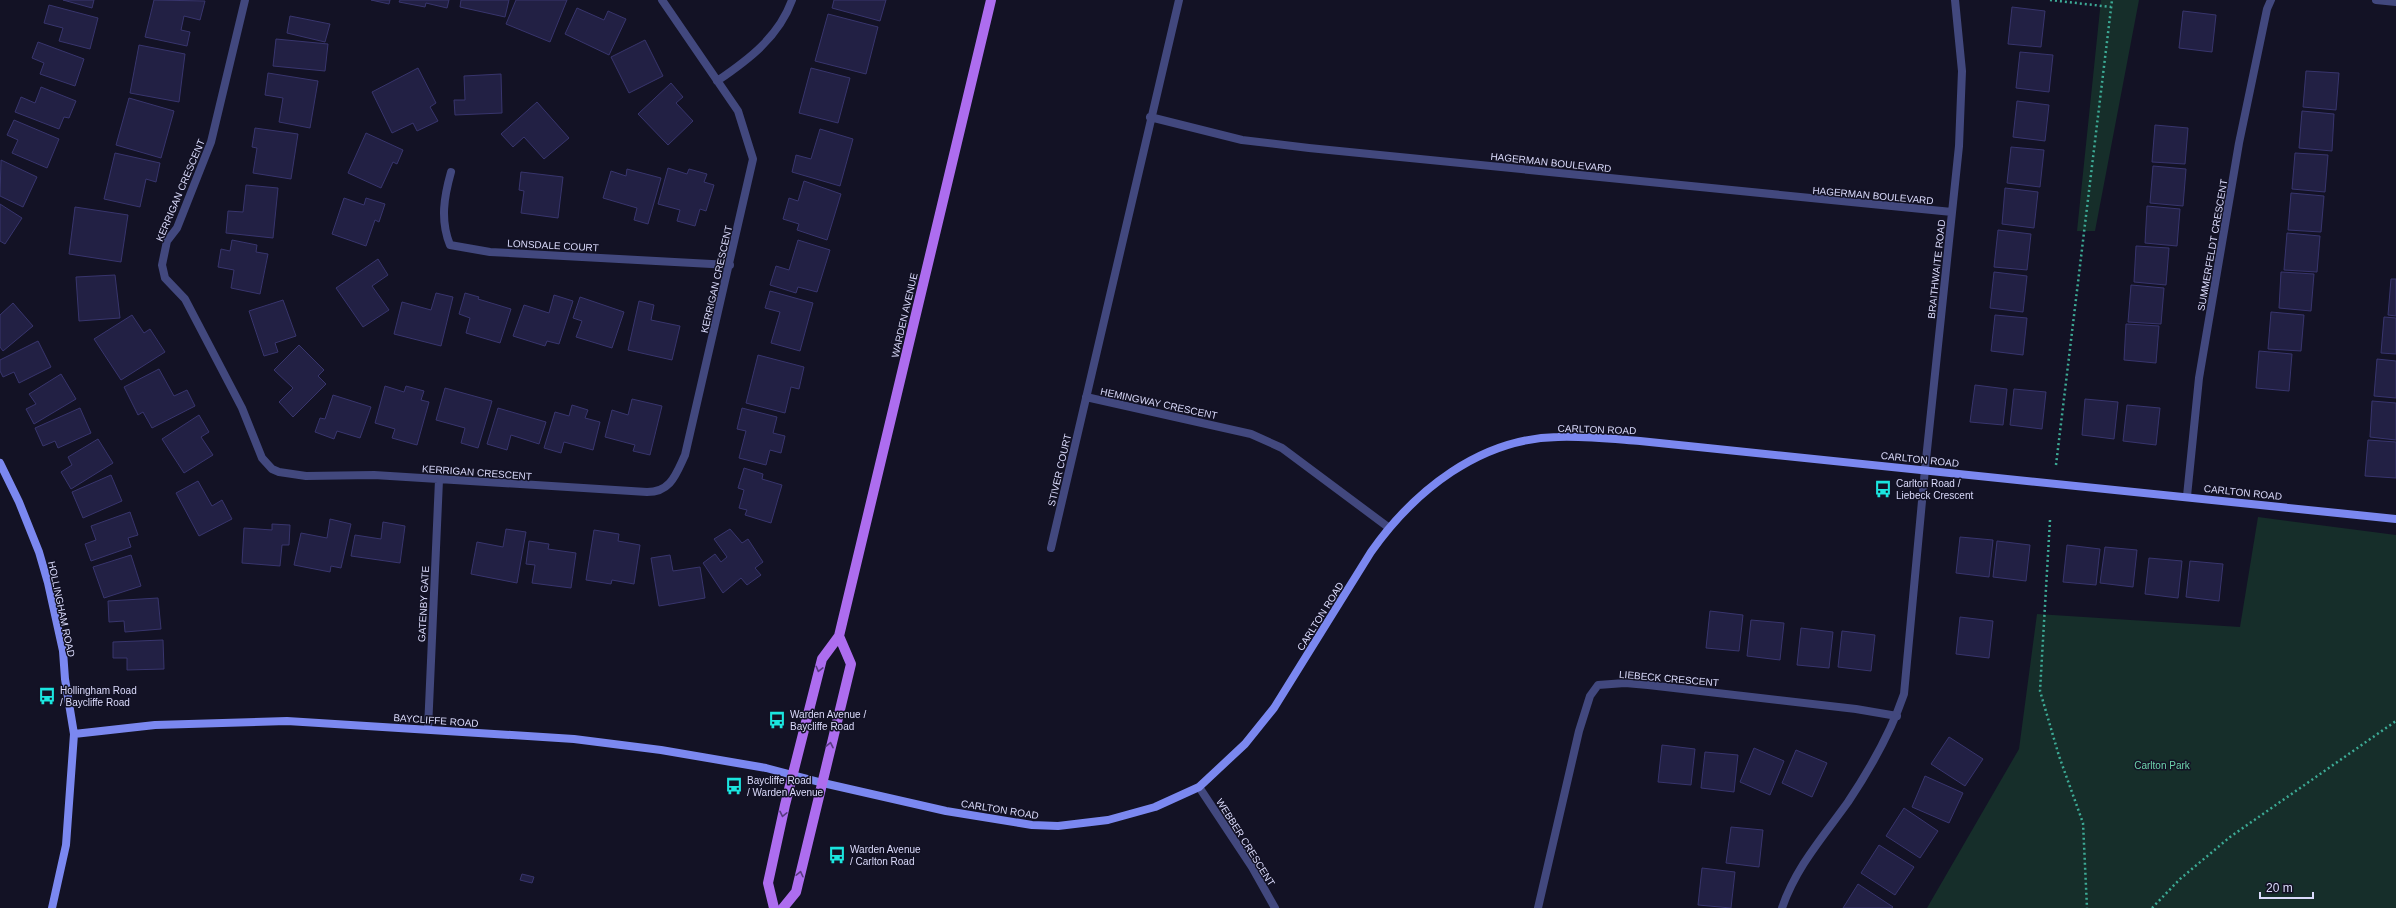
<svg xmlns="http://www.w3.org/2000/svg" width="2396" height="908" font-family="Arial,sans-serif">
<rect width="100%" height="100%" fill="#131225"/>
<path fill="#162e2a" d="M2101,0H2139L2095,231H2077Z
M2258,517L2396,535V908H1927L2019,749L2037,614L2240,627Z"/>
<path fill="#222044" stroke="#38356d" d="M63,0H94L92,8Z
M154,0L205,1L200,20L184,16L181,30L190,32L187,46L145,37Z
M371,0H390L389,4Z
M400,0H449L447,8L426,3L425,7L399,2Z
M461,0H509L505,17L460,7Z
M516,0H567L550,42L506,24Z
M834,0H886L880,21L832,8Z
M49,5L98,18L90,49L59,41L63,28L44,23Z
M2012,7L2045,11L2041,47L2008,44Z
M577,8L604,20L608,11L626,19L609,55L565,34Z
M2183,11L2216,15L2212,52L2179,48Z
M828,14L878,27L866,74L815,61Z
M290,16L330,24L325,42L287,33Z
M276,39L328,44L325,71L273,66Z
M645,40L663,76L629,93L611,57Z
M38,42L84,59L75,86L40,74L44,63L32,58Z
M139,45L185,54L179,102L130,93Z
M2020,52L2053,55L2049,92L2016,88Z
M418,68L436,103L430,107L438,121L417,131L413,123L392,133L372,92Z
M811,68L850,78L838,123L799,113Z
M2306,71L2339,73L2336,110L2303,107Z
M268,73L318,81L310,128L279,122L283,98L265,95Z
M501,74L502,113L455,115L454,100H465L464,76Z
M671,83L683,97L676,103L693,121L668,145L638,114Z
M41,87L76,101L69,118L64,117L59,129L15,112L21,97L35,103Z
M129,98L174,111L161,158L116,145Z
M2017,101L2049,105L2045,141L2013,137Z
M537,102L569,138L544,159L524,137L513,147L501,134Z
M2302,111L2334,114L2332,151L2299,148Z
M14,120L59,139L47,168L12,153L18,140L7,135Z
M2155,125L2188,128L2185,164L2152,162Z
M255,128L298,134L291,179L253,173L257,148L252,147Z
M820,129L853,139L840,186L792,172L796,155L811,159Z
M366,133L403,150L397,164L393,162L381,188L348,173Z
M2011,147L2044,150L2040,187L2007,183Z
M115,153L160,163L156,182L146,179L140,207L104,199Z
M2295,153L2328,155L2325,192L2292,189Z
M1,160L37,177L23,207L0,196Z
M2153,166L2186,169L2183,206L2150,203Z
M668,168L687,174L689,169L707,174L704,182L714,185L706,211L700,209L695,226L677,221L680,210L658,204Z
M627,169L661,178L648,224L634,220L637,208L603,198L611,171L626,176Z
M521,172L563,177L558,218L521,213L524,191L519,190Z
M804,181L841,194L827,240L797,230L799,224L783,219L789,198L798,201Z
M246,185L278,188L273,238L226,233L228,211L243,212Z
M2005,188L2038,192L2034,228L2002,224Z
M2291,193L2324,196L2321,232L2288,230Z
M344,198L364,205L366,198L385,204L379,222L375,220L366,246L332,234Z
M0,204L22,218L5,244L0,241Z
M2147,206L2180,209L2177,246L2145,243Z
M75,207L128,215L121,262L69,254Z
M1998,230L2031,234L2027,270L1994,267Z
M2287,233L2320,236L2317,272L2284,270Z
M232,240L257,245L256,252L268,254L260,294L231,288L234,270L218,267L221,249L230,251Z
M798,240L830,250L817,292L798,287L796,293L770,285L776,266L789,270Z
M2136,246L2169,248L2166,285L2134,282Z
M378,259L388,275L372,286L389,310L363,327L336,288Z
M1994,272L2027,276L2023,312L1990,308Z
M2281,272L2314,274L2311,311L2279,308Z
M115,275L120,318L79,321L76,277Z
M2391,279H2396V316L2388,315Z
M2131,285L2164,288L2161,324L2128,322Z
M770,291L813,303L800,351L771,343L780,312L765,308Z
M436,293L453,297L441,346L394,334L402,302L431,310Z
M465,293L479,297L478,299L511,309L500,343L466,333L470,318L459,314Z
M554,295L573,301L559,344L547,341L545,346L513,336L524,305L549,313Z
M580,297L624,312L612,348L576,337L582,321L573,318Z
M283,300L296,336L275,343L278,352L264,356L249,311Z
M639,301L654,305L651,320L680,326L672,360L628,350Z
M13,303L33,326L3,351L0,347V315Z
M2271,312L2304,315L2301,351L2268,349Z
M132,315L144,333L150,329L165,352L121,380L94,339Z
M1995,315L2027,318L2023,355L1991,351Z
M2384,317L2396,318V354L2381,353Z
M2126,324L2159,326L2156,363L2124,360Z
M38,341L51,367L19,383L14,372L3,377L0,371V360Z
M299,345L324,370L318,376L326,384L293,417L279,402L293,388L274,370Z
M2259,351L2292,354L2289,391L2256,388Z
M758,355L804,367L799,389L791,387L785,413L746,403Z
M2377,359L2396,361V398L2374,396Z
M159,369L174,396L187,390L195,406L152,428L143,412L138,415L124,387Z
M61,374L76,399L34,424L26,409L36,404L29,394Z
M1975,385L2007,389L2003,425L1970,422Z
M385,386L404,392L406,386L424,391L421,400L429,402L417,445L392,438L395,429L375,423Z
M445,388L492,401L478,448L461,443L465,428L436,420Z
M2014,389L2046,392L2042,429L2010,425Z
M333,395L371,407L360,438L337,431L334,439L315,432L320,418L325,419Z
M632,399L662,406L650,455L633,451L635,445L605,437L612,410L628,415Z
M2085,399L2118,402L2114,439L2082,435Z
M2372,401L2396,403V440L2370,437Z
M572,405L588,410L585,418L600,422L593,450L564,442L561,453L544,448L555,412L569,416Z
M2127,405L2160,408L2156,445L2123,441Z
M80,408L91,433L58,448L55,441L43,446L35,428Z
M498,408L546,422L539,444L511,435L507,450L487,444Z
M742,408L777,417L773,433L785,436L781,453L770,450L766,465L739,458L746,431L737,429Z
M199,415L209,432L201,437L213,455L184,473L162,439Z
M98,439L113,463L71,489L61,472L72,465L68,457Z
M2368,440L2396,442V478L2365,476Z
M744,468L763,474L762,479L782,485L771,523L745,515L747,510L739,508L744,490L738,488Z
M111,475L122,501L83,518L72,492Z
M198,481L212,506L222,500L232,519L199,536L176,493Z
M130,512L138,535L128,538L131,547L91,561L85,544L96,540L91,526Z
M330,519L351,524L341,568L331,566L330,572L294,565L301,533L327,538Z
M383,522L405,526L400,563L351,556L355,535L381,539Z
M272,524L290,525L289,545H282L280,566L242,563L244,528L272,530Z
M506,529L526,532L517,583L471,574L477,542L503,547Z
M730,529L742,543L748,539L763,562L755,568L761,575L747,585L741,578L723,593L703,563L715,554L721,562L727,557L714,539Z
M594,530L619,534L618,541L640,545L634,584L612,580L611,584L586,580Z
M1960,537L1993,540L1989,577L1956,573Z
M529,541L549,544L548,549L576,553L571,588L532,583L535,565L526,564Z
M1997,541L2030,545L2026,581L1993,577Z
M2067,545L2100,549L2096,585L2063,582Z
M2105,547L2137,550L2133,587L2100,583Z
M131,555L141,586L104,598L93,567Z
M670,555L673,571L700,567L705,598L659,606L651,558Z
M2149,558L2182,561L2178,598L2145,594Z
M2190,561L2223,564L2219,601L2186,597Z
M158,598L161,629L125,632L124,621L109,622L108,601Z
M1710,611L1743,615L1739,651L1706,648Z
M1960,617L1993,621L1989,658L1956,654Z
M1751,620L1784,623L1780,660L1747,656Z
M1801,628L1833,632L1829,668L1797,665Z
M1842,631L1875,635L1871,671L1838,667Z
M163,640L164,669L127,670V658H113V642Z
M1949,737L1983,759L1965,786L1931,764Z
M1662,745L1695,749L1691,785L1658,782Z
M1754,748L1784,761L1770,795L1740,782Z
M1796,750L1827,763L1812,797L1782,783Z
M1705,752L1738,755L1734,792L1701,788Z
M1925,776L1963,793L1949,823L1912,807Z
M1904,808L1938,831L1920,858L1886,836Z
M1731,827L1763,830L1759,867L1726,863Z
M1879,845L1914,867L1895,895L1861,873Z
M1702,868L1735,872L1731,908L1698,905Z
M522,874L534,877L532,883L520,880Z
M1858,884L1893,907L1892,908H1843Z"/>
<g fill="none" stroke-linecap="round" stroke-linejoin="round">
<path stroke="#3dab96" stroke-width="2.5" stroke-dasharray="2 3" stroke-linecap="butt" d="M2050,0L2111,7
M2056,465L2112,0
M2050,520L2040,691L2059,756L2083,823L2087,908
M2152,908L2180,879L2230,837L2396,721"/>
<path stroke="#42487e" stroke-width="8" d="M245,0L211,142L177,228L167,241L162,265L165,278L185,299L242,408L262,458L272,469L279,472L306,476L374,475L647,492C671,492 676,474 685,455L753,159L738,111L662,0
M2376,0L2396,2
M717,81C748,60 779,37 792,0
M1150,117L1242,140L1309,148L1952,212
M451,172C444,197 440,220 450,245L490,252L730,265
M1086,397L1251,434L1282,448L1388,527
M2187,496L2199,378L2239,143L2267,9L2271,0
M1051,548L1179,0
M428,729L439,480
M1199,787L1252,867L1275,908
M1538,908L1579,731L1590,696L1598,685L1625,683L1648,685L1856,709L1897,716
M1782,908C1796,867 1823,837 1848,802C1870,769 1891,732 1904,694L1925,469L1959,146L1962,71L1955,0"/>
<path stroke="#7b88f0" stroke-width="8" d="M0,463L19,502L39,552L48,583L63,651L65,679L74,734L66,845L52,908
M74,734L155,725L287,721L574,739L661,750L766,768L823,783L946,811L1032,825L1058,826L1108,820L1155,807L1199,787L1245,744L1274,708L1371,552C1414,491 1480,438 1558,437C1585,436 1613,439 1640,441L2396,519"/>
<path stroke="#ad6def" stroke-width="10" d="M774,908L768,883L785,805L822,659L839,636L991,0
M783,908L796,892L851,664L839,636"/>
</g>
<defs><path id="oneway-chevron" d="M-2-3.5L2.5 0L-2 3.5" fill="none" stroke-width="1.6" stroke-linecap="round" stroke-linejoin="round"/></defs>
<g stroke="#583b80">
<use href="#oneway-chevron" transform="translate(819 669) rotate(104)"/>
<use href="#oneway-chevron" transform="translate(830 745) rotate(-78)"/>
<use href="#oneway-chevron" transform="translate(783 814) rotate(102)"/>
<use href="#oneway-chevron" transform="translate(800 874) rotate(-77)"/>
</g>
<defs>
<g id="bus-bare" transform="scale(1.38)"><path d="M-5-6H5V4H4V6H2V4H-2V6H-4V4H-5ZM-3.5-4V0h7V-4ZM-3.5 1.2v1.5H-2V1.2ZM2 1.2v1.5H3.5V1.2Z" fill="#1be5df" stroke="#131225" stroke-width="2.5" paint-order="stroke"/></g>
</defs>
<g fill-rule="evenodd">
<use href="#bus-bare" x="1883" y="489"/>
<use href="#bus-bare" x="47" y="696"/>
<use href="#bus-bare" x="777" y="720"/>
<use href="#bus-bare" x="734" y="786"/>
<use href="#bus-bare" x="837" y="855"/>
</g>
<g text-anchor="middle" stroke-width="3" stroke-linejoin="round" paint-order="stroke">
<g font-size="10" fill="#dadafb" stroke="#131225">
<text transform="translate(1551 162) rotate(6)" y="4">HAGERMAN BOULEVARD</text>
<text transform="translate(180 190) rotate(-67)" y="4">KERRIGAN CRESCENT</text>
<text transform="translate(1873 195) rotate(5)" y="4">HAGERMAN BOULEVARD</text>
<text transform="translate(553 245) rotate(3)" y="4">LONSDALE COURT</text>
<text transform="translate(2212 245) rotate(-80)" y="4">SUMMERFELDT CRESCENT</text>
<text transform="translate(1936 269) rotate(-84)" y="4">BRAITHWAITE ROAD</text>
<text transform="translate(716 279) rotate(-77)" y="4">KERRIGAN CRESCENT</text>
<text transform="translate(904 315) rotate(-77)" y="4">WARDEN AVENUE</text>
<text transform="translate(1159 403) rotate(12)" y="4">HEMINGWAY CRESCENT</text>
<text transform="translate(1597 429) rotate(2)" y="4">CARLTON ROAD</text>
<text transform="translate(1920 459) rotate(6)" y="4">CARLTON ROAD</text>
<text transform="translate(1059 470) rotate(-77)" y="4">STIVER COURT</text>
<text transform="translate(477 472) rotate(4)" y="4">KERRIGAN CRESCENT</text>
<text transform="translate(2243 492) rotate(6)" y="4">CARLTON ROAD</text>
<text transform="translate(423 604) rotate(-87)" y="4">GATENBY GATE</text>
<text transform="translate(62 609) rotate(78)" y="4">HOLLINGHAM ROAD</text>
<text transform="translate(1320 616) rotate(-58)" y="4">CARLTON ROAD</text>
<text transform="translate(1669 678) rotate(5)" y="4">LIEBECK CRESCENT</text>
<text transform="translate(436 720) rotate(4)" y="4">BAYCLIFFE ROAD</text>
<text transform="translate(1000 809) rotate(9)" y="4">CARLTON ROAD</text>
<text transform="translate(1246 842) rotate(58)" y="4">WEBBER CRESCENT</text>
</g>
<g font-size="10" fill="#dadafb" stroke="#131225" text-anchor="start">
<text x="1896" y="487">Carlton Road /<tspan x="1896" dy="12">Liebeck Crescent</tspan></text>
<text x="60" y="694">Hollingham Road<tspan x="60" dy="12">/ Baycliffe Road</tspan></text>
<text x="790" y="718">Warden Avenue /<tspan x="790" dy="12">Baycliffe Road</tspan></text>
<text x="747" y="784">Baycliffe Road<tspan x="747" dy="12">/ Warden Avenue</tspan></text>
<text x="850" y="853">Warden Avenue<tspan x="850" dy="12">/ Carlton Road</tspan></text>
</g>
<g font-size="10" fill="#6dd3ac" stroke="#131225">
<text x="2162" y="769">Carlton Park</text>
</g>
</g>
<path d="M2260 892v6h53v-6" fill="none" stroke="#dadafb" stroke-width="2"/>
<text x="2266" y="892" font-size="12" fill="#dadafb" stroke="#131225" stroke-width="3" paint-order="stroke">20 m</text>
</svg>
